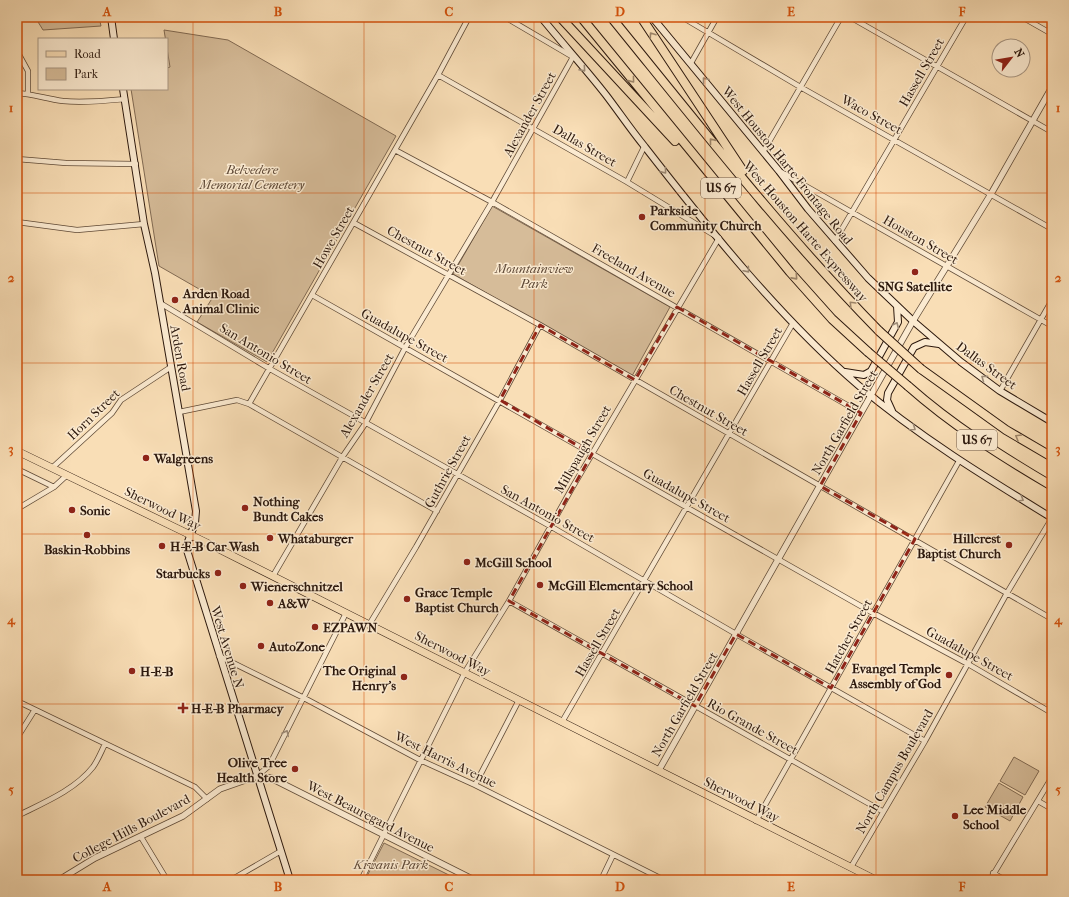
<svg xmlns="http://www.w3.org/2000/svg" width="1069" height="897" font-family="'IM FELL French Canon',serif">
<rect width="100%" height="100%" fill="#f9deb6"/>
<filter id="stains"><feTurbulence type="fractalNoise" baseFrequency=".005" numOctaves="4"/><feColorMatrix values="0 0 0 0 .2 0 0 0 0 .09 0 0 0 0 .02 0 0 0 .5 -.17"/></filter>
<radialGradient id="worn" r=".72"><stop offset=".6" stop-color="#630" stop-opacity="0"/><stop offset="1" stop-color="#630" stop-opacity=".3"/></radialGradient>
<path fill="#d6bc99" stroke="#816a53" d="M35,17H99L101,26L43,30Z
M164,30L228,40L396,136L267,362L197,322L213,297L159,266L131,89H167V68L170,67Z
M492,206L670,307L632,376L453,274Z
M1014,757L1039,771L1025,795L1000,781Z
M999,783L1023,797L1010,821L985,807Z
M384,843L455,878L453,880H365Z"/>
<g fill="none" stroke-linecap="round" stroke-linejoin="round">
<g stroke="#5f4a37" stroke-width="6">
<path id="minor" d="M682,17L802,88L1052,229
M850,17L1052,132
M1022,17L1052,34
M17,51L28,71V93
M691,63L717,17
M17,93C33,94 47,99 63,101C84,103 104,101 125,99
M395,150L492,202L861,413
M763,152L841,17
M17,159L66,163L136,164
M781,172L1052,326
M627,182L644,147
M17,222L77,230L144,224
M354,223L540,325L1052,619
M835,241L966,17
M312,295L873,613L968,664L1052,713
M160,303L270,369L550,526L736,634L925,741
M1000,391L1052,300
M249,404L437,511
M179,412L237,400L249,404L438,75L469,17
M52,468L112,413L121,400L171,367
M17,469L54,487
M17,509L54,487L67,475
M273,576L343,456L365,424L405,348L492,202L573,57L505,17
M509,601L882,811
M369,625L416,547L500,400L540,325
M219,656L304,698L420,760L475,785L664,880
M17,701L195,787L207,799
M562,722L793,323
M17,738L34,711
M257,776L269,766L346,613
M475,785L519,700
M1038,801L1052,809
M17,816C43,803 75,790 93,767C98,760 101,752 105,744
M756,821L959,461
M141,837L167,880
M851,867L925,741L1007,593L1052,518
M993,873L1005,880
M231,880L281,851
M361,880L465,672L509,601L572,488L719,238L627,182L438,75
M601,880L613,855
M990,880L1052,777"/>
</g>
<g stroke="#5f4a37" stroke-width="7">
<path id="tertiary" d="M659,770L913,321L991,194L1052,87
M59,880L95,858L183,816L220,789L257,776L271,778L474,880"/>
</g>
<g stroke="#2c180d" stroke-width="8">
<path id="secondary" d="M111,17L114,39
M541,17C562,43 585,68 606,95C619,112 631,130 645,147C708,228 780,318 858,385C918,436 985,477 1052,518
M652,17L779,171L808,209L868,278L913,321L961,362L1000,391L1052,422
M123,89L144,224L155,273L196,511L195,523L186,547L290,880
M845,372L864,375L871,371L898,322L897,306
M892,411L887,400L888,393L914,347L925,342L939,344"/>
</g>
<g stroke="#2c180d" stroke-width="8">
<path id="primary" d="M17,451L205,542L876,880"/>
</g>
<g stroke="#2c180d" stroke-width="10">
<path id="motorway" d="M560,17L675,141
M581,17L790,272L832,319L868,352
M611,17C698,124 783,233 879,331
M641,17L743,171
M921,369L1006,430L1052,457
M908,386C952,425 1001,456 1052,486"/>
</g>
<use href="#minor" stroke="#fbead0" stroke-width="4.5"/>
<use href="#tertiary" stroke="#fbead0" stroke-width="5.5"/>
<use href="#secondary" stroke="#fbead0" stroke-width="6"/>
<use href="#primary" stroke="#f9deb6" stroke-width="7"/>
<use href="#motorway" stroke="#f9deb6" stroke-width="8"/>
<g stroke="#2c180d" stroke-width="10" stroke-linecap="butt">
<path id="motorway-bridge" d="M879,331L921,369
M868,352L908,386"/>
</g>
<use href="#motorway-bridge" stroke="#f9deb6" stroke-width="8"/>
</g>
<defs><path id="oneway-chevron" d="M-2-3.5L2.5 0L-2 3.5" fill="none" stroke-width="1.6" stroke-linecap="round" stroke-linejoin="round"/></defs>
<g stroke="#9d856a">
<use href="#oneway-chevron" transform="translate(652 35) rotate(-124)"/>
<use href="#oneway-chevron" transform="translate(632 80) rotate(51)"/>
<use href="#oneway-chevron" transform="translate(712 141) rotate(-129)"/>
<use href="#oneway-chevron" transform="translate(795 277) rotate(48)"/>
<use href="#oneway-chevron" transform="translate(852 304) rotate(-134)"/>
<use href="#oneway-chevron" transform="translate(1018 437) rotate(-150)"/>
</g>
<g stroke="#9e8c78">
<use href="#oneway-chevron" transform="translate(583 69) rotate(49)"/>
<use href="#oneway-chevron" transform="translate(705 80) rotate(-128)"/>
<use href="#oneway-chevron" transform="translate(664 171) rotate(51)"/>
<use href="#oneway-chevron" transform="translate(747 270) rotate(49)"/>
<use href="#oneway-chevron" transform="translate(896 325) rotate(-66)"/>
<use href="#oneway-chevron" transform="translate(984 378) rotate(-144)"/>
<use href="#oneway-chevron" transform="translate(913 428) rotate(35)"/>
<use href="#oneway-chevron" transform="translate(1021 499) rotate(31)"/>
<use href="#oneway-chevron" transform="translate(286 733) rotate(-63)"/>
</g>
<path fill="none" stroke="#8f2418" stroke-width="3" stroke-dasharray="8 5" stroke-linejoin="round" d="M677,307L861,413L820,486L915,539L831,688L736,634L695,706L509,601L592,454L500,400L540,325L635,380Z"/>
<path fill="none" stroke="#d5520c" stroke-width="1" stroke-opacity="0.55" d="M193,17V880M364,17V880M534,17V880M705,17V880M876,17V880M17,193H1052M17,363H1052M17,534H1052M17,704H1052"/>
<g fill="#8f2418" stroke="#fbead0" stroke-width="1.5">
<circle cx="642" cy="217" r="4"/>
<circle cx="915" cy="272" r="4"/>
<circle cx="175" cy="300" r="4"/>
<circle cx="146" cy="458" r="4"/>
<circle cx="245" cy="508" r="4"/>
<circle cx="72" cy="510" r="4"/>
<circle cx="87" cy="535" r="4"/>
<circle cx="270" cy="538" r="4"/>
<circle cx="1009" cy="545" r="4"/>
<circle cx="162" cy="546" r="4"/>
<circle cx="467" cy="562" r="4"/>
<circle cx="218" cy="573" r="4"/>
<circle cx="540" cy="585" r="4"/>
<circle cx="243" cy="586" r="4"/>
<circle cx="407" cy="599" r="4"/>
<circle cx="270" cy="603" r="4"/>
<circle cx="315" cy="627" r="4"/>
<circle cx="261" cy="646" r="4"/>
<circle cx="132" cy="671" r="4"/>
<circle cx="949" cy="675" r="4"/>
<circle cx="404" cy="677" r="4"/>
<path d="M181 702h4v4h4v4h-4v4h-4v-4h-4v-4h4z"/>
<circle cx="295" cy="769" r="4"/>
<circle cx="955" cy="816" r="4"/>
</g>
<g text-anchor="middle" stroke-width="3" stroke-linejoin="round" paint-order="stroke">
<g fill="#fbead0" stroke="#6a5748" stroke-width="1">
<rect x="701" y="178" width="40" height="20" rx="3"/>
<rect x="957" y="430" width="40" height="20" rx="3"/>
</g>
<g font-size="12" font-weight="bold" fill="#2c180d">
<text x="721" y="192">US 67</text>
<text x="977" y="444">US 67</text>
</g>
<g font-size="13" fill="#2c180d" stroke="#fbead0">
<text transform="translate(921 72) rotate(-60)" y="5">Hassell Street</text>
<text transform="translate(529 114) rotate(-61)" y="5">Alexander Street</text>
<text transform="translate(872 114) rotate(29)" y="5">Waco Street</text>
<text transform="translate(585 145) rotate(30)" y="5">Dallas Street</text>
<text transform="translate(788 165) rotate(51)" y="5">West Houston Harte Frontage Road</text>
<text transform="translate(806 231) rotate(49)" y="5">West Houston Harte Expressway</text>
<text transform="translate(333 237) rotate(-60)" y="5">Howe Street</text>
<text transform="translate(921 239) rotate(30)" y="5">Houston Street</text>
<text transform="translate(427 250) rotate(29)" y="5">Chestnut Street</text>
<text transform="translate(634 270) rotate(30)" y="5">Freeland Avenue</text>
<text transform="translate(405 335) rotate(29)" y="5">Guadalupe Street</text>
<text transform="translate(266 353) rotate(31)" y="5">San Antonio Street</text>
<text transform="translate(181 358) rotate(80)" y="5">Arden Road</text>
<text transform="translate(759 361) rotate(-60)" y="5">Hassell Street</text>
<text transform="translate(987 365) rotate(36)" y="5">Dallas Street</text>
<text transform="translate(366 395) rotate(-60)" y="5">Alexander Street</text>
<text transform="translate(709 410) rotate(30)" y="5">Chestnut Street</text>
<text transform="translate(93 414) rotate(-44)" y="5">Horn Street</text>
<text transform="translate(844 422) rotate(-60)" y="5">North Garfield Street</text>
<text transform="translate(582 449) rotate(-60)" y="5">Millspaugh Street</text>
<text transform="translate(447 471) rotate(-61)" y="5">Guthrie Street</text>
<text transform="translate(687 495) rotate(29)" y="5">Guadalupe Street</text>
<text transform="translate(163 508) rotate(26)" y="5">Sherwood Way</text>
<text transform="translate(548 513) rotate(29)" y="5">San Antonio Street</text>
<text transform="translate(848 636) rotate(-61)" y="5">Hatcher Street</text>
<text transform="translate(597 642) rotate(-60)" y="5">Hassell Street</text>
<text transform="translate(228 647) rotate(73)" y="5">West Avenue N</text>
<text transform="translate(453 653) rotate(27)" y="5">Sherwood Way</text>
<text transform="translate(970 653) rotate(29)" y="5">Guadalupe Street</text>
<text transform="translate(684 704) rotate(-60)" y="5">North Garfield Street</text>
<text transform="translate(753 726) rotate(29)" y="5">Rio Grande Street</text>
<text transform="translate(446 759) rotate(26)" y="5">West Harris Avenue</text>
<text transform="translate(894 771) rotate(-60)" y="5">North Campus Boulevard</text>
<text transform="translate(742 799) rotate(27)" y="5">Sherwood Way</text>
<text transform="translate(371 816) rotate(27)" y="5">West Beauregard Avenue</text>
<text transform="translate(131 828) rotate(-28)" y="5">College Hills Boulevard</text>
</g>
<g font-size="13" font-style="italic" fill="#5f4937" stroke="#fbead0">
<text x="252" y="174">Belvedere<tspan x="252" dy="15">Memorial Cemetery</tspan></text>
<text x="534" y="273">Mountainview<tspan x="534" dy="15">Park</tspan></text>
<text x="391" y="869">Kiwanis Park</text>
</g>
<g font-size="13" font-weight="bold" fill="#2c180d" stroke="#fbead0" text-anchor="start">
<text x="650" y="215">Parkside<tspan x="650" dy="15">Community Church</tspan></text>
<text x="915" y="291" text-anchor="middle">SNG Satellite</text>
<text x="183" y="298">Arden Road<tspan x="183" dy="15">Animal Clinic</tspan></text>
<text x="154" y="463">Walgreens</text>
<text x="253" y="506">Nothing<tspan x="253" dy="15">Bundt Cakes</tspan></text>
<text x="80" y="515">Sonic</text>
<text x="278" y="543">Whataburger</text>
<text x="1001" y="543" text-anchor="end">Hillcrest<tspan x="1001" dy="15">Baptist Church</tspan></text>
<text x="170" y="551">H-E-B Car Wash</text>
<text x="87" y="554" text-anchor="middle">Baskin-Robbins</text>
<text x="475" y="567">McGill School</text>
<text x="210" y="578" text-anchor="end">Starbucks</text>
<text x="548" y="590">McGill Elementary School</text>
<text x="251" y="591">Wienerschnitzel</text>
<text x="415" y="597">Grace Temple<tspan x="415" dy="15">Baptist Church</tspan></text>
<text x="278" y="608">A&amp;W</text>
<text x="323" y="632">EZPAWN</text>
<text x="269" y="651">AutoZone</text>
<text x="941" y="673" text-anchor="end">Evangel Temple<tspan x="941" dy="15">Assembly of God</tspan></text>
<text x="396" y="675" text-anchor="end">The Original<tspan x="396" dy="15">Henry's</tspan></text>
<text x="140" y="676">H-E-B</text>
<text x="191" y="713">H-E-B Pharmacy</text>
<text x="287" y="767" text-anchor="end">Olive Tree<tspan x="287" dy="15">Health Store</tspan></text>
<text x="963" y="814">Lee Middle<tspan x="963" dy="15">School</tspan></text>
</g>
</g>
<rect width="1069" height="897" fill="none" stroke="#f9deb6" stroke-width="44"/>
<rect x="38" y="38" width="130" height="52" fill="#fbead0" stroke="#a89682"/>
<rect x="46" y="51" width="20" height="6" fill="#f9deb6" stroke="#a89682"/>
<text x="74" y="58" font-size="12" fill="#2c180d">Road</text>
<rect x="46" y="68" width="20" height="12" fill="#d6bc99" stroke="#a89682"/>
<text x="74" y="78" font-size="12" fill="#2c180d">Park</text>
<g transform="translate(1011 58) rotate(59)"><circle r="19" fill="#fbead0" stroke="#a89682"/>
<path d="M0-3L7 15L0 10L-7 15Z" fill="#8f2418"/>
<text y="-6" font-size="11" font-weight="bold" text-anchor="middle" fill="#2c180d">N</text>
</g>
<rect x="22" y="22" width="1025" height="853" fill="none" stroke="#d5520c" stroke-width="1.5"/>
<g font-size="13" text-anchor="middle" font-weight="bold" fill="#d5520c">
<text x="107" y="16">A</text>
<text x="278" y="16">B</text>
<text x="449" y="16">C</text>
<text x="620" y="16">D</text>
<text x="791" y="16">E</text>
<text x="962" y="16">F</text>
<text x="11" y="112">1</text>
<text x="1058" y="112">1</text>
<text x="11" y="282">2</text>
<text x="1058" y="282">2</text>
<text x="11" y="453">3</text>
<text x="1058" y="453">3</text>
<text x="11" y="624">4</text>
<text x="1058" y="624">4</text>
<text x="11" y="794">5</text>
<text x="1058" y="794">5</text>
<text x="107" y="891">A</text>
<text x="278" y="891">B</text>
<text x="449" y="891">C</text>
<text x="620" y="891">D</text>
<text x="791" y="891">E</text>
<text x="962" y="891">F</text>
</g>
<rect width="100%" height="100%" filter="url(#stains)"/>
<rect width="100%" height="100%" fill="url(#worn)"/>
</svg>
